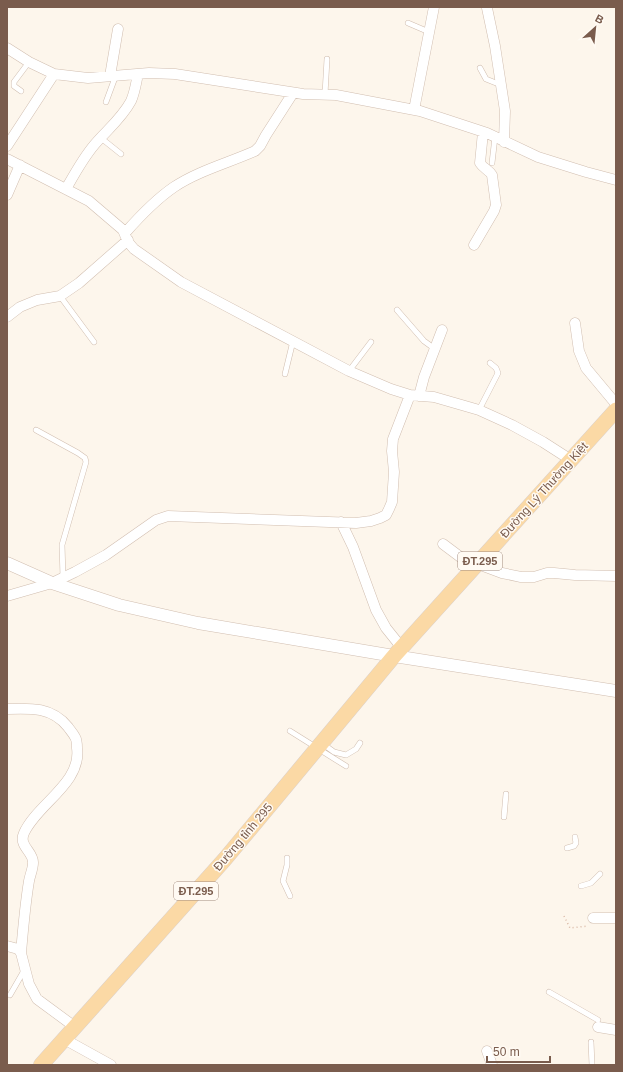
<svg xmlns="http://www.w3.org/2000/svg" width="623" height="1072" font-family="Arial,sans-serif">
<rect width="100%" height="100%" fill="#fdf6ec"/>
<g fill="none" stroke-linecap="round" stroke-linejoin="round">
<g stroke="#d1beb0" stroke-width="6">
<path id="service" d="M408,23L429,32
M480,68L486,79L501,85
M21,91L14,86V82L29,62
M325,94L327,59
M106,102L116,75
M101,138L121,154
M492,163L495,137
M60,296L94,342
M397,310L424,341L435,349
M349,371L371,342
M285,374L293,341
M479,410L498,373L496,368L490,363
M36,430L78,453L85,458L86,462L62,545L63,577
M290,731L346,766
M323,744L334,752L346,755L356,749L360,743
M504,817L506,794
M567,848L574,846L576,843L575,837
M287,858V865L283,881L290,896
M581,886L591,883L600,874
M549,992L598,1020
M10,995L25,969
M591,1042L592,1065"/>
</g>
<g stroke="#d1beb0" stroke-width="11">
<path id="minor" d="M487,8L495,46L505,111L504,142
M7,48L29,62L54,74L88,78L149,73L175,74L303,94L336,95L420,111L487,133L538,157L586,172L616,180
M110,76L118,29
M414,110L434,7
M7,146L54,74
M7,159L89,201L123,230L128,242L134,249L181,282L349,371L391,389L410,395L434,397L479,410L512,425L543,442L571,460
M66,189C75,173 83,158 95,144C107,130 122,118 131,101C135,92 136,83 138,74
M7,195L20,165
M125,233C140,216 155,200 174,187C198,171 228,163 255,151L260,146L266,135L293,93
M474,245L494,211L496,205L492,175C489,170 483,168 480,163L483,132
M7,317L20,307L37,300L60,296L79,283L128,240
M575,323L579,351L586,368L616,404
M419,396L424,377L442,330
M341,522L353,547L376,610L386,628L402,648
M443,544L471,565L475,566
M478,564L502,573L521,577H534L547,573H554L575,575L616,576
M7,596L52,583L75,572L106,555L156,520L168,516L356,523L371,521L380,518L386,515L389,509L392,502L394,472L392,451L393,439L410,395
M7,709C31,708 52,707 68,727C70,730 73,733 75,737C77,740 77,745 77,748C82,783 37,804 24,833C18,846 34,852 33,863C33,869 30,875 29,881C25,905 23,929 21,953
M593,918H616
M7,946L18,949L21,953L29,984L37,999L75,1027
M598,1027L616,1030
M64,1039L111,1065
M487,1051L492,1065"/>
</g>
<g stroke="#d1beb0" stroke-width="13">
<path id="tertiary" d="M7,563L52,583L119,605L198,623L394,656L616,691"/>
</g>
<g stroke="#dad1cd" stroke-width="16">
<path id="primary" d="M41,1065L225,859L394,656L616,410"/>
</g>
<path stroke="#d9b8a5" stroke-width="1.5" stroke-dasharray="1 3" stroke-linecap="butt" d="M564,916L570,928L588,926"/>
<use href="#service" stroke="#fff" stroke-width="5"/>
<use href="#minor" stroke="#fff" stroke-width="10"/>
<use href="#tertiary" stroke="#fff" stroke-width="12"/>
<use href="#primary" stroke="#fbd9a5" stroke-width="15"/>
</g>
<g text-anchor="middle" stroke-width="3" stroke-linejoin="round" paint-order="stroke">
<g fill="#fffaf3" stroke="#a28b7f" stroke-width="1">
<rect x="458" y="552" width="44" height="18" rx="3"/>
<rect x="174" y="882" width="44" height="18" rx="3"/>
</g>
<g font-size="11" font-weight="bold" fill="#7a5c4d">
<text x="480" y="565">ĐT.295</text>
<text x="196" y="895">ĐT.295</text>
</g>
<g font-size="12" fill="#7a5c4d" stroke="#fffaf3">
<text transform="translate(544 490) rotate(-48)" y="4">Đường Lý Thường Kiệt</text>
<text transform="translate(243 837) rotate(-50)" y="4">Đường tỉnh 295</text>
</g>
</g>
<rect width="623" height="1072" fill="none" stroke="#7a5c4d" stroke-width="16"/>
<g transform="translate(595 28) rotate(27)" stroke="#fffaf3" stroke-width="3" paint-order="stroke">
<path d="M0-3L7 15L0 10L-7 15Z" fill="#7a5c4d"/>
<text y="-6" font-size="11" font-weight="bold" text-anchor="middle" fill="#7a5c4d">B</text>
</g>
<path d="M487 1056v6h63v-6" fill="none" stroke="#7a5c4d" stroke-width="2"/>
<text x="493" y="1056" font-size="12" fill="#7a5c4d" stroke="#fffaf3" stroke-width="3" paint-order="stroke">50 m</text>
</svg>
